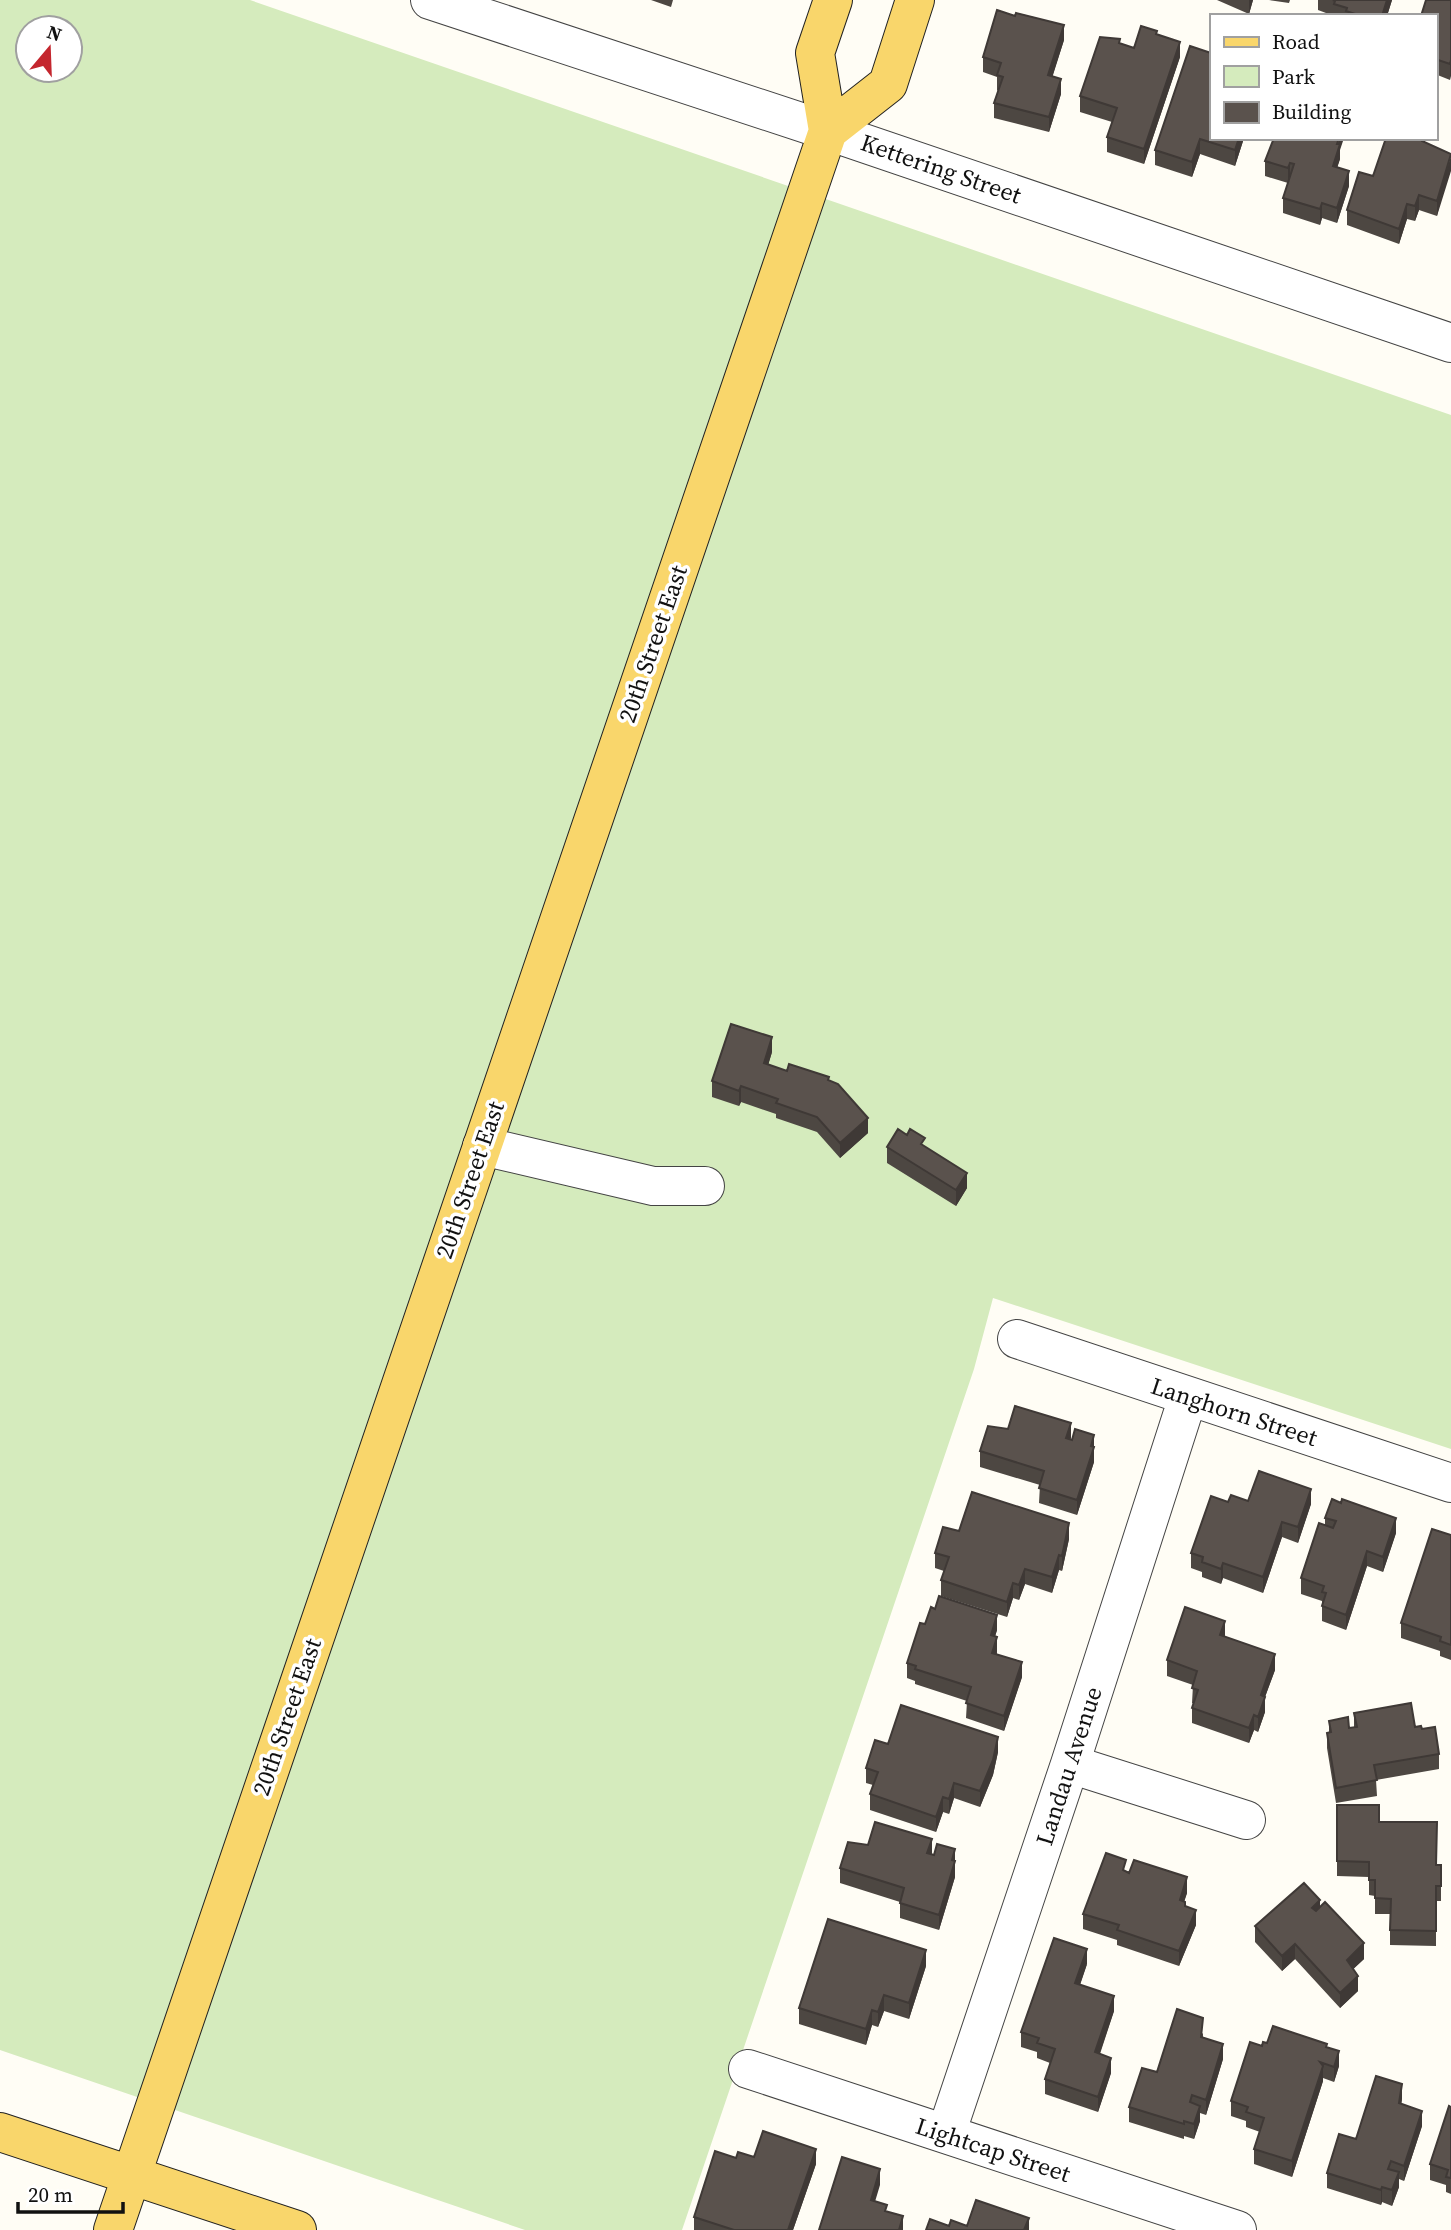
<svg xmlns="http://www.w3.org/2000/svg" width="1451" height="2230" font-family="'Source Serif 4',serif">
<rect width="100%" height="100%" fill="#fffdf5"/>
<path fill="#d5ebbd" fill-rule="evenodd" d="M0,0H250L1451,415V1449L993,1298L974,1369L682,2230H525L0,2050ZM28,28H70V70H28Z"/>
<g fill="none" stroke-linecap="round" stroke-linejoin="round">
<g stroke="#444" stroke-width="40">
<path id="minor" d="M430,0L828,131L1451,343
M482,1146L653,1186H705
M1017,1339L1451,1483
M1070,1764L1246,1820
M748,2069L1237,2230
M946,2134L1070,1764L1188,1397"/>
</g>
<g stroke="#222" stroke-width="40">
<path id="major" d="M828,131L888,84L915,0
M0,2132L297,2230
M113,2230L828,131L815,53L833,0"/>
</g>
<use href="#minor" stroke="#fff" stroke-width="38"/>
<use href="#major" stroke="#f9d66b" stroke-width="38"/>
</g>
<path fill="#4d4742" d="M651,0H673L671,7Z
M1217,0H1253L1249,14Z
M1269,0H1290L1289,3Z
M1318,0H1392L1387,16H1334L1318,10Z
M1451,0L1450,80L1435,74V16Z
M1157,34L1180,57L1144,164L1107,152V137L1112,122L1080,112V96L1120,43L1134,48Z
M1064,40L1052,77L1061,94L1049,132L994,118V103L998,91L997,90V77L983,72V57Z
M1190,46L1211,138H1244L1235,166L1200,154L1192,177L1155,165V150Z
M1423,142L1451,154L1437,216L1419,210L1415,221L1407,219L1399,244L1347,225V210L1373,176Z
M1340,150V159L1337,167L1349,186L1337,223L1322,218L1320,225L1283,213V198L1288,183L1265,176V161Z
M772,1052L768,1065L787,1071L829,1081L868,1133L840,1158L817,1132L776,1118V1114L741,1102L739,1106L712,1097V1081Z
M925,1146L967,1188L956,1206L887,1163V1147Z
M1094,1435V1462L1077,1515L1039,1503L1040,1485L980,1467V1451L1072,1440Z
M1248,1501L1311,1504L1298,1543L1282,1537L1263,1593L1223,1578L1221,1584L1202,1577V1572L1191,1568V1553L1228,1502Z
M1325,1518L1396,1533L1383,1572L1367,1566L1346,1630L1322,1621V1601L1301,1594V1578L1325,1526Z
M959,1531L1069,1539L1062,1571L1059,1570L1052,1593L1025,1584L1019,1600L1013,1598L1007,1617L941,1596V1580L944,1571L935,1568V1553Z
M1451,1535V1660L1440,1656V1651L1401,1638V1623Z
M925,1624L997,1630L995,1636L997,1654L1022,1677L1004,1731L966,1718L967,1701L915,1684V1681L907,1678V1663Z
M1224,1637L1275,1670L1265,1697V1712L1258,1732L1254,1730L1249,1743L1192,1723V1708L1194,1704L1192,1703L1193,1685L1167,1676V1660Z
M1354,1713L1422,1729L1439,1754V1769L1376,1780L1377,1796L1336,1803L1327,1748V1733H1329V1721L1349,1728H1354Z
M888,1744L998,1752L993,1775L980,1807L954,1798L949,1814L943,1812L936,1832L870,1810V1794L873,1785L866,1783V1768Z
M1337,1805L1379,1822L1437,1865L1441,1880V1901H1436V1946L1390,1945V1914H1375V1896L1369,1895V1877L1337,1876Z
M955,1849V1877L939,1930L900,1918V1902L840,1883V1868L932,1854L934,1855Z
M1126,1871L1187,1893L1184,1901L1185,1906L1196,1925L1179,1966L1117,1945V1940L1083,1929V1914Z
M1320,1907L1364,1959L1353,1969L1358,1991L1340,2008L1295,1959L1282,1971L1255,1942V1926Z
M1087,1964L1080,1985L1114,2011L1100,2054L1111,2073L1098,2112L1045,2094V2079L1050,2063L1037,2058V2052L1021,2047V2032Z
M926,1966L909,2019L884,2011L878,2027L872,2025L866,2045L799,2024V2008Z
M1203,2033V2038L1223,2059L1206,2115L1200,2113V2121L1194,2139L1184,2136V2139L1129,2122V2107L1157,2072Z
M1267,2043L1327,2048L1339,2066L1334,2082L1323,2078V2081L1292,2177L1254,2164V2149L1260,2132L1246,2127V2121L1231,2116V2101L1262,2046Z
M1402,2099L1401,2104L1422,2126L1404,2181L1399,2179V2187L1392,2206L1382,2202L1381,2205L1327,2188V2173L1356,2139Z
M1451,2107V2194L1446,2192V2185L1430,2180V2164Z
M754,2157L816,2164L793,2230H694V2217L736,2158Z"/>
<path fill="#3f3936" d="M1249,0H1253L1249,14Z
M1387,0H1392L1387,16H1382Z
M1064,25V40L1048,91V75Z
M1180,42V57L1144,164V149Z
M1451,60V76L1450,80V64Z
M1061,79V94L1049,132V117Z
M1239,138H1244L1235,166V150Z
M1339,138H1344L1340,150V159L1333,181V166Z
M1200,139V154L1192,177V162Z
M1451,156V171L1437,216V201Z
M1290,163V178L1288,183V168Z
M1349,171V186L1337,223V208Z
M1419,195V210L1415,221V206Z
M1322,203V218L1320,225V209Z
M1407,204V219L1399,244V229Z
M772,1037V1052L764,1079V1063Z
M741,1086V1102L739,1106V1091Z
M868,1118V1133L840,1158V1143Z
M967,1173V1188L956,1206V1190Z
M1071,1423V1438L1066,1453V1438Z
M1094,1435V1462L1077,1515V1500Z
M1311,1489V1504L1298,1543V1527Z
M1396,1518V1533L1383,1572V1557Z
M1282,1522V1537L1263,1593V1577Z
M1069,1523V1539L1062,1571V1556Z
M1367,1551V1566L1346,1630V1615Z
M1059,1555V1570L1052,1593V1577Z
M1223,1563V1578L1221,1584V1569Z
M1025,1569V1584L1019,1600V1585Z
M1013,1583V1598L1007,1617V1602Z
M997,1615V1630L991,1650V1635Z
M1225,1621V1636L1220,1651V1635Z
M997,1637V1652L992,1668V1653Z
M1275,1654V1670L1265,1697V1712L1258,1732V1717L1261,1695Z
M1022,1662V1677L1004,1731V1716Z
M1254,1715V1730L1249,1743V1728Z
M998,1737V1752L993,1775L980,1807V1791Z
M954,1783V1798L949,1814V1799Z
M943,1797V1812L936,1832V1817Z
M932,1839V1854L927,1853Z
M955,1849V1877L939,1930V1915Z
M1187,1877V1893L1180,1915V1900Z
M1320,1900V1916L1312,1908Z
M1196,1910V1925L1179,1966V1951Z
M1364,1943V1959L1347,1975V1960Z
M1295,1944V1959L1282,1971V1956Z
M1087,1949V1964L1075,1999V1983Z
M926,1950V1966L909,2019V2003Z
M1358,1976V1991L1340,2008V1993Z
M884,1995V2011L878,2027V2012Z
M1114,1996V2011L1095,2067V2052Z
M872,2010V2025L866,2045V2029Z
M1223,2044V2059L1206,2115V2100Z
M1339,2051V2066L1334,2082V2067Z
M1111,2058V2073L1098,2112V2097Z
M1323,2066V2081L1292,2177V2161Z
M1402,2084V2099L1399,2119V2103Z
M1200,2106V2121L1194,2139V2124Z
M1422,2111V2126L1404,2181V2166Z
M816,2149V2164L793,2230H788Z
M880,2169V2185L871,2215V2200Z
M1399,2172V2187L1392,2206V2190Z
M1382,2187V2202L1381,2205V2190Z
M903,2216V2230H899Z
M1029,2218V2230H1024Z"/>
<path fill="#5a524d" stroke="#3f3936" stroke-width="2" d="M1333,0H1387L1382,16H1361L1346,11L1347,8L1334,4L1335,1Z
M1426,0H1451V60L1450,64L1435,59V16H1421Z
M997,10L1015,16L1016,13L1064,25L1048,75L1061,79L1049,117L994,103L1003,77L997,75L1001,63L983,57Z
M1141,26L1157,31L1156,34L1180,42L1144,149L1107,137L1117,108L1080,96L1100,37L1120,39L1119,43L1134,48Z
M1190,46L1211,53V138H1239L1235,150L1200,139L1192,162L1155,150Z
M1274,138H1339L1337,144H1340L1333,166L1349,171L1337,208L1322,203L1320,209L1283,198L1294,164L1290,163L1288,168L1265,161Z
M1386,138H1423L1422,141L1451,154L1437,201L1419,195L1415,206L1407,204L1399,229L1347,210L1359,172L1373,176Z
M731,1024L772,1037L764,1063L787,1071L789,1064L829,1077L828,1080L838,1084L868,1118L840,1143L817,1117L776,1103L778,1099L741,1086L739,1091L712,1081Z
M898,1129L907,1135L910,1129L925,1138L921,1144L967,1173L956,1190L887,1147Z
M1015,1406L1071,1423L1066,1438L1072,1440L1075,1429L1094,1435L1091,1446L1094,1447L1077,1500L1039,1488L1044,1471L980,1451L988,1426L1008,1429Z
M1259,1471L1311,1489L1298,1527L1282,1522L1263,1577L1223,1563L1221,1569L1202,1562L1203,1557L1191,1553L1211,1496L1228,1502L1231,1495L1248,1501Z
M972,1492L1069,1523L1062,1556L1059,1555L1052,1577L1025,1569L1019,1585L1013,1583L1007,1602L941,1580L949,1557L935,1553L943,1527L959,1531Z
M1332,1499L1341,1503L1342,1499L1396,1518L1383,1557L1367,1551L1346,1615L1322,1606L1326,1593L1322,1592L1324,1586L1301,1578L1319,1523L1333,1528L1336,1521L1325,1518Z
M1432,1529L1451,1535V1645L1440,1641L1441,1637L1401,1623Z
M939,1596L997,1615L991,1635L997,1637L992,1653L1022,1662L1004,1716L966,1703L971,1687L915,1669L916,1666L907,1663L920,1623L925,1624L931,1607L935,1609Z
M1185,1607L1225,1621L1220,1635L1275,1654L1261,1695L1265,1697L1258,1717L1254,1715L1249,1728L1192,1708L1198,1690L1192,1688L1197,1671L1167,1660Z
M1411,1703L1415,1727L1421,1726L1422,1729L1435,1727L1439,1754L1374,1765L1377,1780L1336,1788L1327,1733L1331,1732L1329,1721L1348,1717L1349,1728L1357,1727L1354,1713Z
M901,1705L998,1737L993,1760L980,1791L954,1783L949,1799L943,1797L936,1817L870,1794L878,1772L866,1768L875,1740L888,1744Z
M1337,1805H1379V1822H1437L1436,1865H1441V1886H1436V1931L1390,1930L1391,1899L1375,1898V1880H1369V1862L1337,1861Z
M875,1822L932,1839L927,1853L934,1855L937,1844L955,1849L952,1860L955,1861L939,1915L900,1903L904,1888L840,1868L848,1842L868,1845Z
M1106,1853L1126,1860L1123,1870L1129,1873L1134,1860L1187,1877L1180,1900L1185,1902V1906L1196,1910L1179,1951L1117,1930L1119,1925L1083,1914Z
M1304,1883L1320,1900L1312,1908L1316,1911L1325,1902L1364,1943L1347,1960L1358,1976L1340,1993L1295,1944L1282,1956L1255,1926Z
M828,1919L926,1950L909,2003L884,1995L878,2012L872,2010L866,2029L799,2008Z
M1054,1938L1087,1949L1075,1983L1114,1996L1095,2052L1111,2058L1098,2097L1045,2079L1055,2049L1037,2043L1039,2038L1021,2032Z
M1177,2009L1203,2018L1201,2037L1223,2044L1206,2100L1192,2095L1190,2102L1200,2106L1194,2124L1184,2121V2124L1129,2107L1142,2068L1157,2072Z
M1273,2026L1327,2044L1326,2047L1339,2051L1334,2067L1320,2062L1323,2066L1292,2161L1254,2149L1264,2118L1246,2112L1248,2107L1231,2101L1250,2042L1262,2046L1263,2042L1267,2043Z
M1376,2076L1402,2084L1399,2103L1422,2111L1404,2166L1391,2161L1388,2169L1399,2172L1392,2190L1382,2187L1381,2190L1327,2173L1339,2134L1356,2139Z
M1449,2106L1451,2107V2178L1446,2177L1448,2170L1430,2164Z
M763,2131L816,2149L788,2230H734L694,2217L715,2151L736,2158L738,2152L754,2157Z
M842,2157L880,2169L871,2200L887,2205L885,2211L903,2216L899,2230H819Z
M976,2200L1029,2218L1024,2230H926L930,2219L949,2226L951,2220L967,2226Z"/>
<g text-anchor="middle" stroke-width="7" stroke-linejoin="round" paint-order="stroke">
<g font-size="24" fill="#111" stroke="#fff">
<text transform="translate(941 169) rotate(19)" y="8">Kettering Street</text>
<text transform="translate(653 644) rotate(-71)" y="8">20th Street East</text>
<text transform="translate(470 1180) rotate(-71)" y="8">20th Street East</text>
<text transform="translate(1234 1412) rotate(18)" y="8">Langhorn Street</text>
<text transform="translate(287 1717) rotate(-71)" y="8">20th Street East</text>
<text transform="translate(1069 1766) rotate(-72)" y="8">Landau Avenue</text>
<text transform="translate(993 2150) rotate(18)" y="8">Lightcap Street</text>
</g>
</g>
<rect x="1210" y="14" width="228" height="126" fill="#ffffff" stroke="#a0a0a0" stroke-width="2"/>
<rect x="1224" y="37" width="35" height="10" fill="#f9d66b" stroke="#a0a0a0" stroke-width="2"/>
<text x="1272" y="49" font-size="21" fill="#111111">Road</text>
<rect x="1224" y="66" width="35" height="21" fill="#d5ebbd" stroke="#a0a0a0" stroke-width="2"/>
<text x="1272" y="84" font-size="21" fill="#111111">Park</text>
<rect x="1224" y="102" width="35" height="21" fill="#5a524d" stroke="#a0a0a0" stroke-width="2"/>
<text x="1272" y="119" font-size="21" fill="#111111">Building</text>
<g transform="translate(49 49) rotate(19)"><circle r="33" fill="#ffffff" stroke="#a0a0a0" stroke-width="2"/>
<path d="M0-5L12 26L0 18L-12 26Z" fill="#c4262e"/>
<text y="-10" font-size="19" font-weight="bold" text-anchor="middle" fill="#111111">N</text>
</g>
<path d="M18 2202v10h105v-10" fill="none" stroke="#111111" stroke-width="3.5"/>
<text x="28" y="2202" font-size="21" fill="#111111" stroke="#ffffff" stroke-width="5" paint-order="stroke">20 m</text>
</svg>
